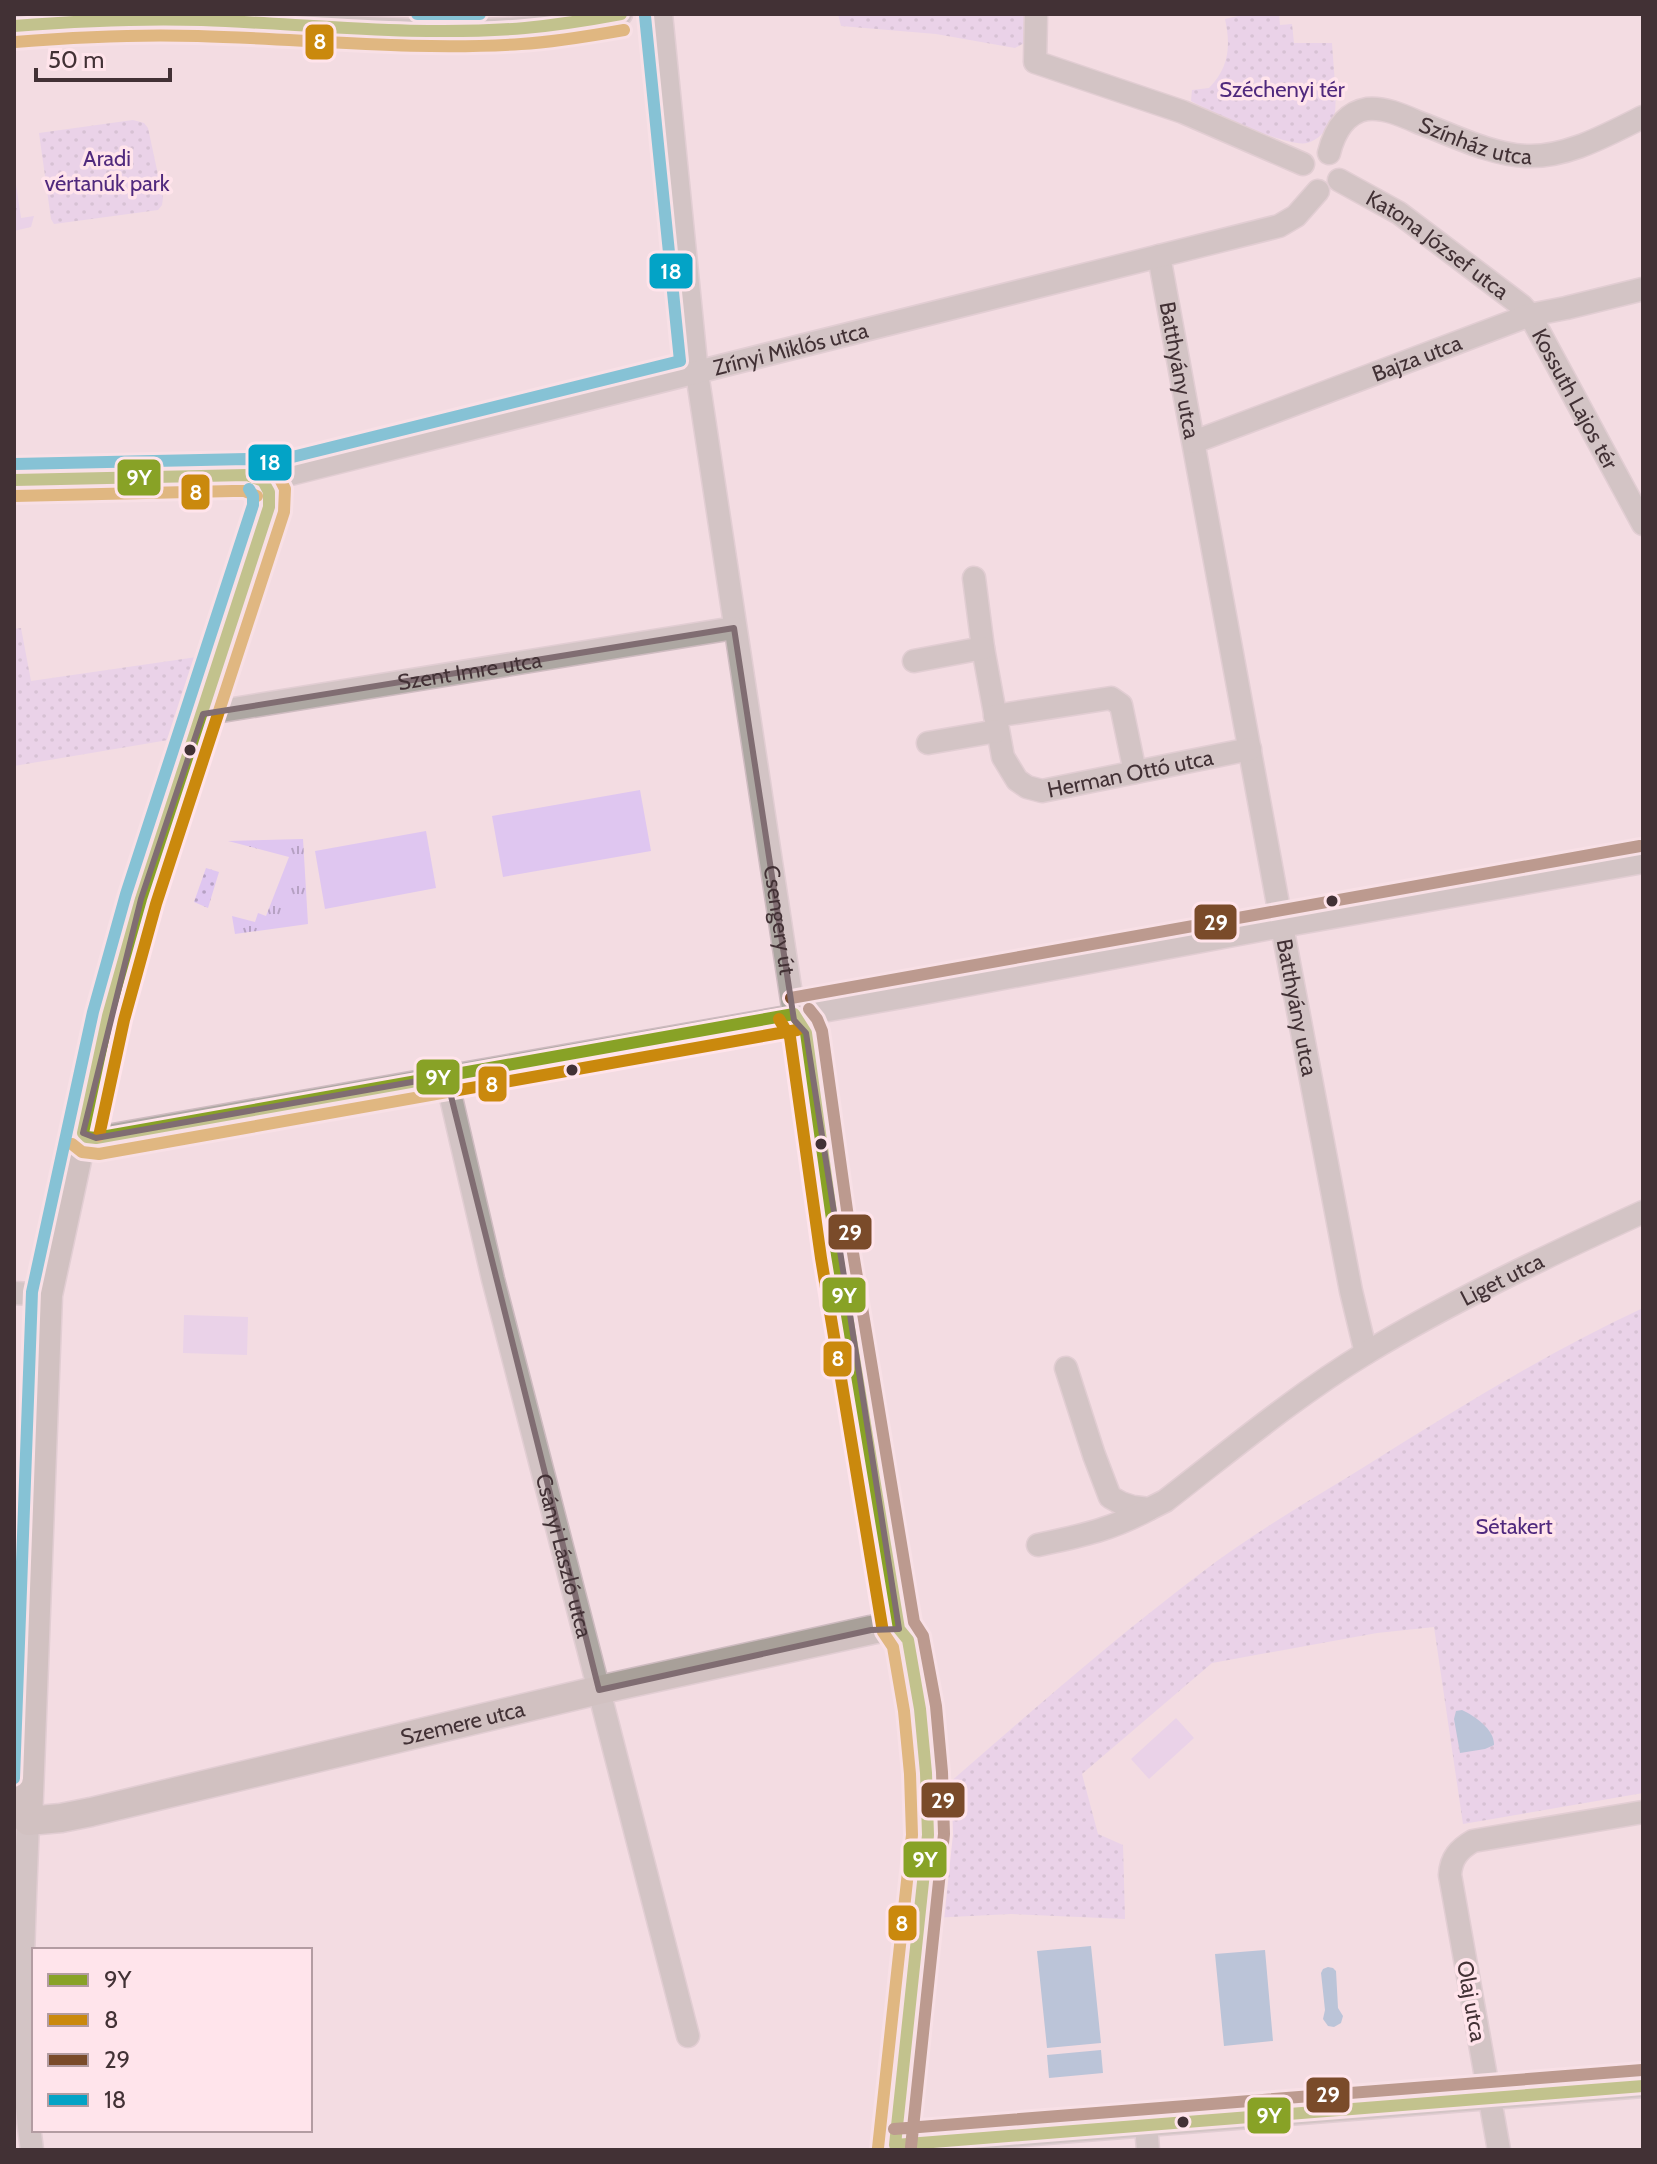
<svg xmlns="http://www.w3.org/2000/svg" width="1657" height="2164" font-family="Cabin,sans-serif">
<defs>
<pattern id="grass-tufts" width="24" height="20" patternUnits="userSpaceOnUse" patternTransform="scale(2)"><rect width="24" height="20" fill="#dfc6f0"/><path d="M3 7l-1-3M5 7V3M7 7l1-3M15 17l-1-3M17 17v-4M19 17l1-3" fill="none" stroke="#b6a1c3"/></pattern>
<pattern id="park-dots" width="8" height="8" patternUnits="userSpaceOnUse" patternTransform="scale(2)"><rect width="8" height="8" fill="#dfc6f0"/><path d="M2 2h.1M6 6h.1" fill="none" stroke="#b6a1c3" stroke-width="1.8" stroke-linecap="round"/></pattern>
</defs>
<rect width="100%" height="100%" fill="#f3dce2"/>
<path fill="url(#grass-tufts)" d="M14,171L21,218L34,216L31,227L14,231Z
M303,839L308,924L235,934L232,916L255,922L258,913L266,916L289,857L228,841Z"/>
<path fill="url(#park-dots)" d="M838,14H1026V42L1015,48L936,34L841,26Z
M1247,14H1279L1280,25L1292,24L1294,43H1332C1333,62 1337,95 1335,112C1333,124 1320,140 1307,143C1287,148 1212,112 1191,101L1192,90L1209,88C1229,68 1231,46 1225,19Z
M133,120L144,123L148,128L163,198L162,205L158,210L54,224L51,219L39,133Z
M21,628L31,681L204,656L180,738L14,766V629Z
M206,868L219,872L208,908L194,902Z
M1643,1308V1793L1463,1824L1434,1627L1377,1633L1212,1663L1082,1774L1098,1834L1123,1845L1125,1919L1011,1914L931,1918L941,1790C1026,1716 1111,1641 1201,1573C1253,1533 1309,1501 1364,1467C1455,1410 1546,1353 1643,1308Z"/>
<path fill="#dfc6f0" d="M640,790L651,851L503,877L492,816Z
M426,831L436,888L325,909L315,851Z
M184,1315L248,1317L247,1355L183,1353Z
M1176,1718L1194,1738L1149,1779L1131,1759Z"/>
<path fill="#79a6cc" d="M1462,1710C1475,1716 1495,1730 1494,1745L1485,1749L1460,1753L1454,1719L1456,1711Z
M1091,1946L1101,2043L1047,2048L1037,1951Z
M1265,1950L1273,2041L1224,2046L1215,1954Z
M1328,1967L1333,1968L1336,1971L1338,2008L1343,2016L1341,2023L1334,2027L1328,2026L1323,2019L1325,2010L1321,1973L1323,1969Z
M1101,2050L1103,2073L1049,2078L1047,2055Z"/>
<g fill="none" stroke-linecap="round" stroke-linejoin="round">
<g stroke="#cebbc0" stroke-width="25">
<g id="minor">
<path id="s1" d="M661,14L697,373L794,1014C796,1023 804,1024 806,1033L837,1255L899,1629"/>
<path d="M1036,14L1035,62L1183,112L1303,164"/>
<path d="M14,26C85,20 156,17 227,21C357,26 492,43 621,14"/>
<path id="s2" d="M1329,153C1334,133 1344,113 1367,109C1385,107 1404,116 1420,123C1455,136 1489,154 1526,156C1567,158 1608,134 1643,117"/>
<path id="s3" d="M1339,180L1399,213L1522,306L1530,315L1643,524"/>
<path id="s4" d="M1159,256L1282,926L1351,1291L1366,1353"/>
<path id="s5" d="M1194,442L1530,315L1566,308L1643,289"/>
<path id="s6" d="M263,481L1279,226L1296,216L1318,191"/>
<path id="s7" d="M974,578L983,648L1003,757L1017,780L1027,787L1042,791L1250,749"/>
<path d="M914,661L983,648"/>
<path id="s8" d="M203,714L734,628"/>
<path d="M995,716L1111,698L1121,705L1135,772"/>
<path d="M928,743L997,731"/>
<path id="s9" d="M446,1076L493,1279L688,2036"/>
<path d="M83,1133L87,1137L96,1138L902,997L1282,926L1643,862"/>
<path d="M14,1293L48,1295"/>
<path id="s10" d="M1066,1368L1094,1455L1110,1497L1121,1503L1133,1507L1149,1509L1165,1501C1231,1450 1295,1396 1366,1353C1454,1300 1549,1255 1643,1212"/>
<path d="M1038,1545C1080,1536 1111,1530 1149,1509"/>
<path d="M28,1821C24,1931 16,2041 32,2150"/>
<path d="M1146,2125L1148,2150"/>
<path d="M895,2145L1643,2086"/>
<path d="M1499,2150L1450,1875C1451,1858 1459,1849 1473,1841L1643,1812"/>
</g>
</g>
<g stroke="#cebbc0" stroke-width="31">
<g id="major">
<path id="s11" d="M14,480L247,475C267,482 269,487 269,507L203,714L141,899L108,1016L48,1295L28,1821L61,1818L91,1812L599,1690L871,1630L887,1627L899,1629L908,1640L920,1709L926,1773L928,1835L924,1882L894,2150"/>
</g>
</g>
<use href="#minor" stroke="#ada7a2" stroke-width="22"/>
<use href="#major" stroke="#a8a099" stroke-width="28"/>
<g stroke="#ffe4eb" stroke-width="18">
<path id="bus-1" d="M14,26C77,21 140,18 202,20C309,24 418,37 525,28C557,25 589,20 621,14
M14,480L247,475L263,481
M794,1014L806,1033L837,1255L899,1629L908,1640L920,1709L926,1773L928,1835L895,2145
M83,1133L87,1137L96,1138L794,1014
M83,1133L108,1016L141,899L269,507V492L263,481
M895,2145L1643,2086"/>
</g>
<g stroke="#ffe4eb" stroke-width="18">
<path id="bus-2" d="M15,42C76,37 137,34 198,36C306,39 413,51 521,44C556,42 590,36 624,30
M14,496L233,491H244L257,496
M779,1019L790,1037L821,1258L883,1632L893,1647L904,1711L910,1774L912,1835L878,2148
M99,1136L124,1020L156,904L284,512L285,489L277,473
M72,1144L82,1152L99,1154L797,1030"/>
</g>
<g stroke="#ffe4eb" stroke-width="18">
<path id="bus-3" d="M791,998L1640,846
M809,1009L817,1019L822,1031L853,1253L914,1622L923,1636L936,1706L942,1772L944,1834L911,2147
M894,2129L1642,2070"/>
</g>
<g stroke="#ffe4eb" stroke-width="18">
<path id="bus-4" d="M417,14H480
M14,464L247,459L264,464L680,361L645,16
M14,1778L32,1292L93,1012L126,894L253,505V496L249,489"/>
</g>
<use href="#bus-1" stroke="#88a226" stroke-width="12"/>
<use href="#bus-2" stroke="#ca890d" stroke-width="12"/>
<use href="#bus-3" stroke="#7a4b2a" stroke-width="12"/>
<use href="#bus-4" stroke="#03a3c6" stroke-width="12"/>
</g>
<path d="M0 0H1657V2164H0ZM734,628L794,1020L806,1033L899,1629L871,1630L599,1690L446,1076L96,1138L83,1133L141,899L203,714Z" fill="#f3dce2" fill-opacity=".55" fill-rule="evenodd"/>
<path fill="none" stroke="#806d72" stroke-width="6" stroke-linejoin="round" d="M734,628L794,1020L806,1033L899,1629L871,1630L599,1690L446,1076L96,1138L83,1133L141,899L203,714Z"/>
<g fill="#423135" stroke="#ffe4eb" stroke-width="3">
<circle cx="190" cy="750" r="7"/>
<circle cx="1332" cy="901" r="7"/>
<circle cx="572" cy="1070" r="7"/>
<circle cx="821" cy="1144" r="7"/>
<circle cx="1183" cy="2122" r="7"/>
</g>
<g text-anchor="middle" stroke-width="7" stroke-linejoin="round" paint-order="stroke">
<g font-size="22" fill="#50297d" stroke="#ffe4eb">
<text x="1282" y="97">Széchenyi tér</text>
<text x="107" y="166">Aradi<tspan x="107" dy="25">vértanúk park</tspan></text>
<text x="1514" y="1534">Sétakert</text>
</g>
<g font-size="22" fill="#423135" stroke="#ffe4eb">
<text dy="8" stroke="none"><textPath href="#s2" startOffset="176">Színház utca</textPath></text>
<text dy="8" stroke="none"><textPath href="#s3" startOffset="118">Katona József utca</textPath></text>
<text dy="8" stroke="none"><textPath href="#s6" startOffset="544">Zrínyi Miklós utca</textPath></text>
<text dy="8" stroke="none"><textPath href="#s5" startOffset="238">Bajza utca</textPath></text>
<text dy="8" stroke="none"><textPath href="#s4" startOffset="116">Batthyány utca</textPath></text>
<text dy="8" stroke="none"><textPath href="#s3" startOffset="330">Kossuth Lajos tér</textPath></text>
<text dy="8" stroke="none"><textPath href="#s8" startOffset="270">Szent Imre utca</textPath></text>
<text dy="8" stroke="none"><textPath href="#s7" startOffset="326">Herman Ottó utca</textPath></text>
<text dy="8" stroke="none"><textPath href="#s1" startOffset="914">Csengery út</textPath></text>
<text dy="8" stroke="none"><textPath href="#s4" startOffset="764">Batthyány utca</textPath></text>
<text dy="8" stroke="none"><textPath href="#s10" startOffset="600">Liget utca</textPath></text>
<text dy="8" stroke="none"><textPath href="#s9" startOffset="494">Csányi László utca</textPath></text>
<text dy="8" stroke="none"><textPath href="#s11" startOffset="2068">Szemere utca</textPath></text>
<text transform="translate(1472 2001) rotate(80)" y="8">Olaj utca</text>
</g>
</g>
<g stroke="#ffe4eb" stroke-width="3">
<rect x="304" y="23" width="31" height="38" rx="8" fill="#ca890d"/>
<rect x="648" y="252" width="46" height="38" rx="8" fill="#03a3c6"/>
<rect x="247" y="443" width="46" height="39" rx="8" fill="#03a3c6"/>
<rect x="116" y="458" width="46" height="39" rx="8" fill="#88a226"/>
<rect x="180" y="473" width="31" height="38" rx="8" fill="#ca890d"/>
<rect x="1193" y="903" width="45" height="38" rx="8" fill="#7a4b2a"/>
<rect x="415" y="1058" width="46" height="38" rx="8" fill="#88a226"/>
<rect x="477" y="1065" width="31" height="38" rx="8" fill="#ca890d"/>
<rect x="827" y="1213" width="46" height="38" rx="8" fill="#7a4b2a"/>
<rect x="821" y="1276" width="46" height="38" rx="8" fill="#88a226"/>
<rect x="822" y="1340" width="31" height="38" rx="8" fill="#ca890d"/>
<rect x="920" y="1781" width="46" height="38" rx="8" fill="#7a4b2a"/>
<rect x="902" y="1840" width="46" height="39" rx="8" fill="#88a226"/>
<rect x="887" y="1904" width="31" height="38" rx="8" fill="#ca890d"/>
<rect x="1305" y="2076" width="46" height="38" rx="8" fill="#7a4b2a"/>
<rect x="1246" y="2096" width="46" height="39" rx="8" fill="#88a226"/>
</g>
<g font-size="22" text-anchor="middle" font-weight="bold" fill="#fff">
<text x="320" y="49">8</text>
<text x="671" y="279">18</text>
<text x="270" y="470">18</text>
<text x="139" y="485">9Y</text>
<text x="196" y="500">8</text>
<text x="1216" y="930">29</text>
<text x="438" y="1085">9Y</text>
<text x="492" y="1092">8</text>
<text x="850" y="1240">29</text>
<text x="844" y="1303">9Y</text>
<text x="838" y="1366">8</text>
<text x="943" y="1808">29</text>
<text x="925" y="1867">9Y</text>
<text x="902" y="1931">8</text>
<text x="1328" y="2102">29</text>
<text x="1269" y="2123">9Y</text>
</g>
<rect width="1657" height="2164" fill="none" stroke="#423135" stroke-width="32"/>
<rect x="32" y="1948" width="280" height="184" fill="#ffe4eb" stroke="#b39ca2" stroke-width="2"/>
<rect x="48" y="1974" width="40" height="12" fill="#88a226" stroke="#b39ca2" stroke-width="2"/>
<text x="104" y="1988" font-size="24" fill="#423135">9Y</text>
<rect x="48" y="2014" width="40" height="12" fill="#ca890d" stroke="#b39ca2" stroke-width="2"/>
<text x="104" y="2028" font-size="24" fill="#423135">8</text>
<rect x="48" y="2054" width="40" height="12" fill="#7a4b2a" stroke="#b39ca2" stroke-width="2"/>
<text x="104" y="2068" font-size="24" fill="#423135">29</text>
<rect x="48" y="2094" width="40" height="12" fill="#03a3c6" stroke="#b39ca2" stroke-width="2"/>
<text x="104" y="2108" font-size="24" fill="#423135">18</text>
<path d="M36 68v12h134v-12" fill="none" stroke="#423135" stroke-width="4"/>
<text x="48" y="68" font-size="24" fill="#423135" stroke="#ffe4eb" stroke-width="6" paint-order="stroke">50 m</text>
</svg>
